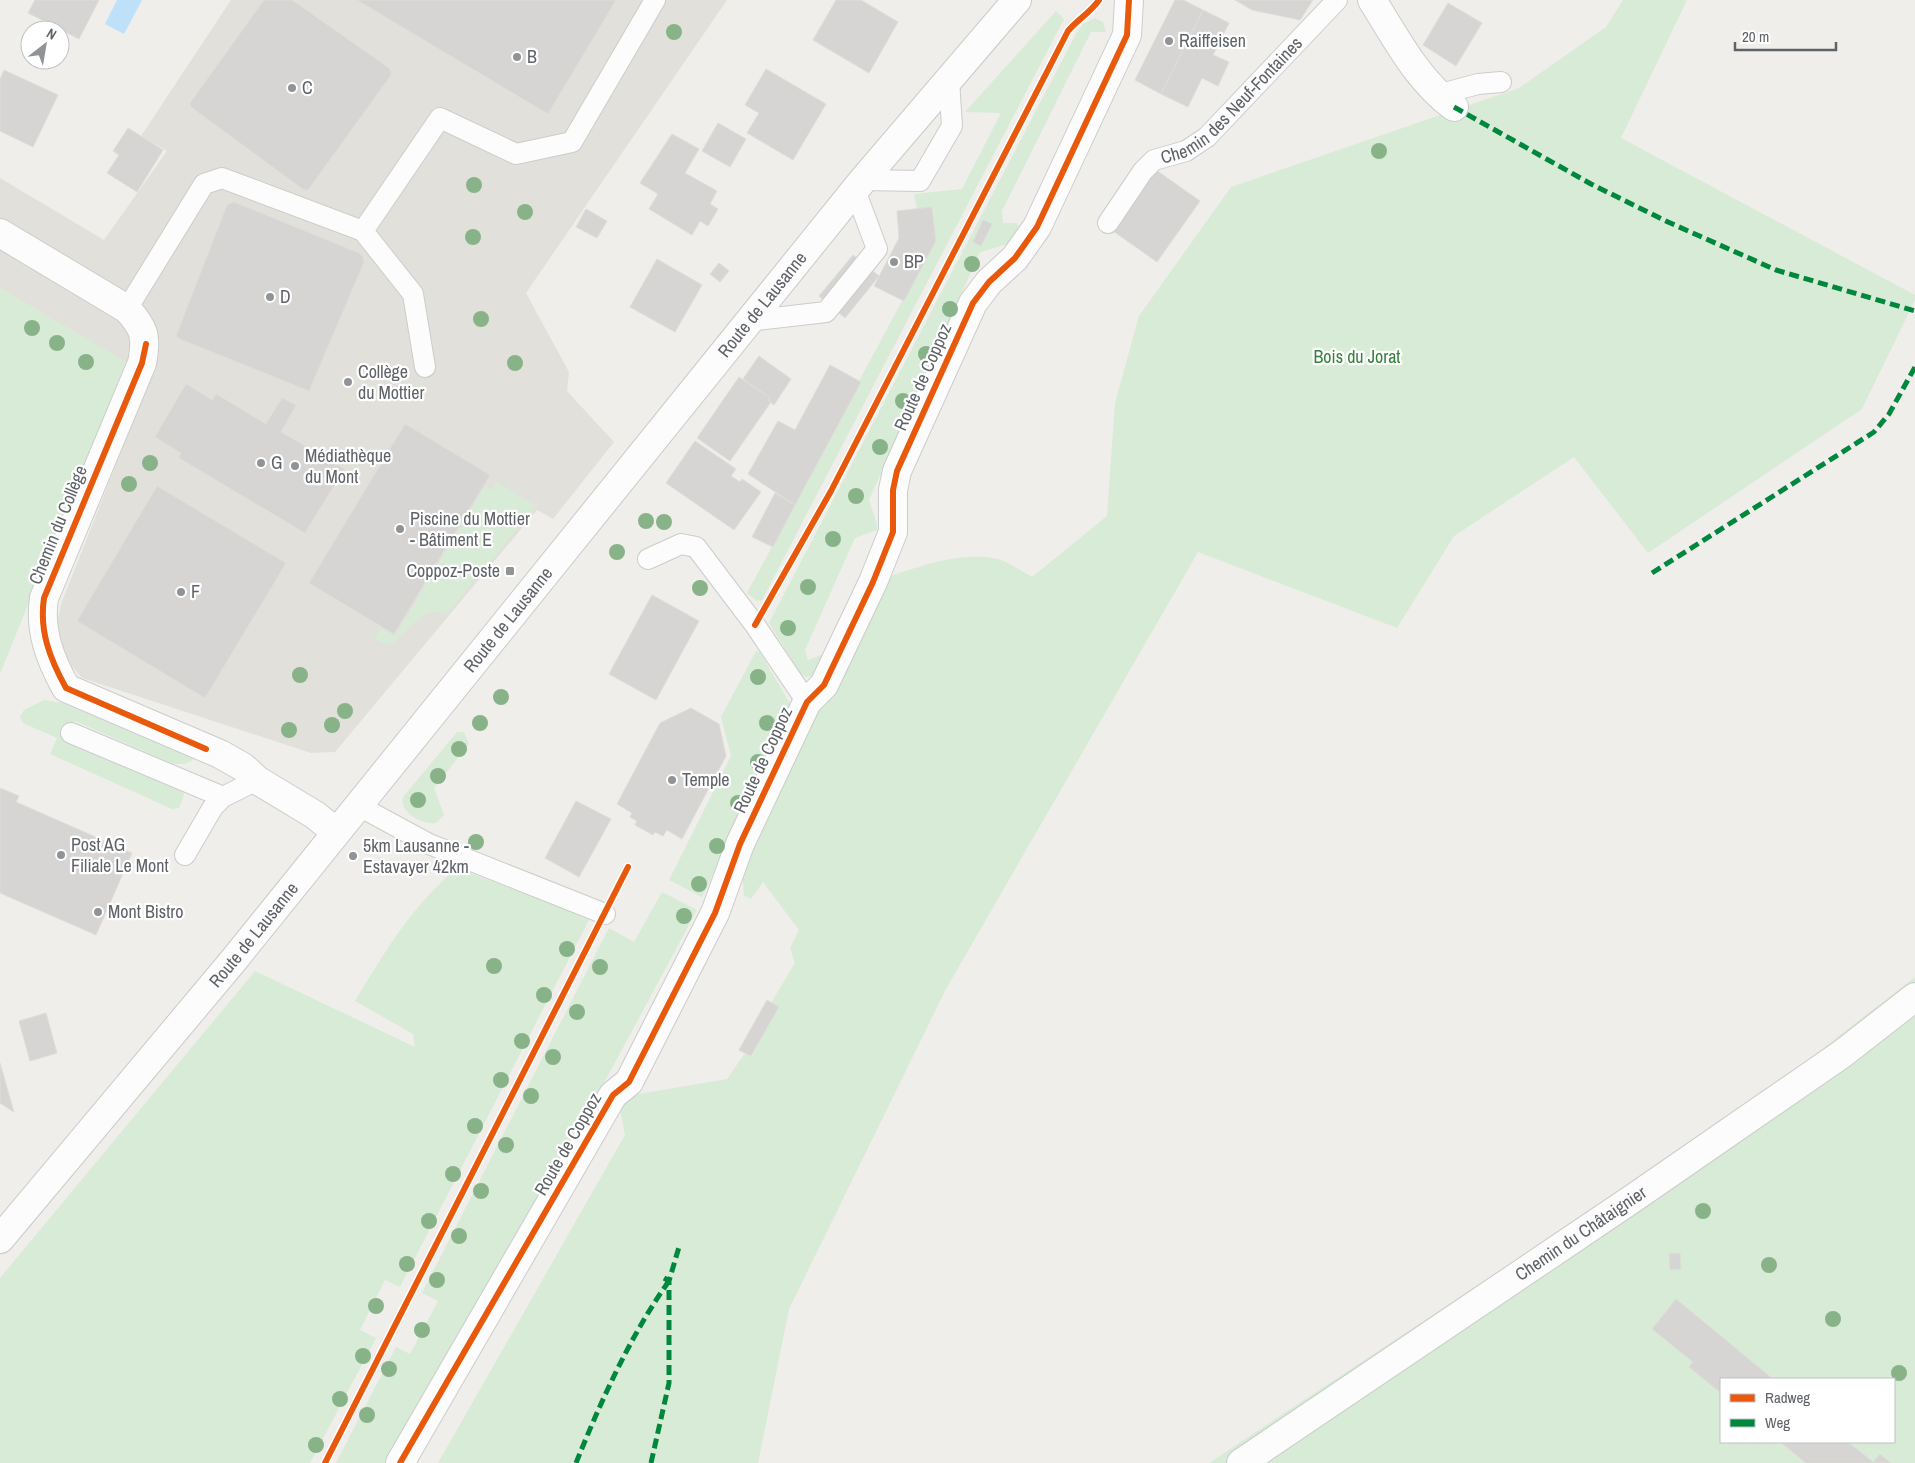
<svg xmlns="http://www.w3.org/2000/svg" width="1915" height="1463" font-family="'Archivo Narrow',sans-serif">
<rect width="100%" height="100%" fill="#efeeea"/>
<path fill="#e2e0da" d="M231,0H727L526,293L569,372L567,391L614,442L553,519L537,510L335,752L311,753L82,678L69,663L60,646L57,624L61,604L130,429L126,363L0,288V178L104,240L167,151L141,136Z"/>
<path fill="#d8ebd6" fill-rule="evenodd" d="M1623,0H1687L1621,138L1915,295V300L1862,409L1648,553L1574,457L1454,536L1397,628L1198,552L946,989L789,1309L758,1463H438L625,1135L619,1104L633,1095L727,1079L745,1053L752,1056L779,1007L771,1003L795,963L790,948L799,930L763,882L751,899L744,896L740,844L873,582C909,570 960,549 998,559C1009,562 1022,572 1032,577L1107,516L1115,403L1139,316L1231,187L1519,88L1606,27Z
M1056,11L1064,19L762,600L757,601L747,593L861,382L859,381L902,301H904L936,241L933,207L917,209L914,194L962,189L1001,113L965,112Z
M1095,18L1103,22L1106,32H1091L1002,211L1003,223H1016L1020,227L1011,243L980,252L869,500L877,524V530L855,538L805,650L808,660L829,652L818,674L806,677L800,673L769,623L1077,32L1084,23Z
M0,288L126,362L0,674Z
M497,482L536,506L447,614C423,604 410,631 392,643L385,644L374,639L381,628L395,636L485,486L492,490Z
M756,651L760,652L793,709L702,897L669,880L731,756L721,717Z
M44,700L63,703L192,758L193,760L185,764H173L75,721L67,738L182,790L184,795L179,808L172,809L50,754L57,738L23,723L20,717L24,710Z
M457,732H464L469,744L434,788L444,815L436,823C423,825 399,813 403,797Z
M457,868L563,908L589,920L400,1287L385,1280L360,1330L376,1338L310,1463H0V1278L255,971L415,1047L413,1034L355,1001C386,950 411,907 457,868Z
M662,892L697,910L526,1228L391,1463H336L396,1347L410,1354L438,1301L422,1293L609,928L634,942Z
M1915,977V1463H1209L1751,1104ZM1721,1379H1894V1442H1721Z"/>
<path fill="#bfe0f9" d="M117,0H142L124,34L105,24Z"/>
<path fill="#d6d5d3" stroke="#deddd9" d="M35,0H99L79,39L28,13Z
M264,0H292L389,68L391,72V75L308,190H304L191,107L190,103Z
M357,0H616L548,114Z
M836,0H861L898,22L869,73L813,40Z
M1175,0H1183L1203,10L1161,94L1135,80Z
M1235,0H1313L1300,20L1252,10Z
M1448,3L1482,23L1456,66L1423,45Z
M1203,10L1229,23L1213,55L1229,62L1218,86L1202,78L1188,107L1161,94Z
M766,69L826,104L793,160L747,133L759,113L745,105Z
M4,70L58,95L33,147L0,131V79Z
M718,123L746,139L730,167L702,151Z
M128,128L163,150L137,192L107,173L119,155L113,151Z
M672,134L699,149L685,173L717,191L710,204L718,209L708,226L700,221L692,235L649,209L658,194L640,183Z
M1156,170L1200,201L1157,262L1113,231Z
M234,202L359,253L363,257L364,262L309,391L180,339L176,336L227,205Z
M932,207L936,241L904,301L874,286L899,238L897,211Z
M586,209L607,221L597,238L576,227Z
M983,220L992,224L981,246L973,242Z
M853,255L879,276L845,318L819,296Z
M657,259L702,285L675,332L630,307Z
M719,263L729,271L720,282L710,274Z
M759,356L791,379L774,405L768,400L770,398L743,379Z
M830,365L861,382L795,505L748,474L778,421L795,430Z
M739,377L770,398L768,400L771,402L730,461L697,438Z
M186,384L212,400L216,394L266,424L282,398L296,405L281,432L344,469L305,533L179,458L181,453L155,437Z
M405,424L490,475L394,634L309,583Z
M695,441L736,469L731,476L740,482L742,479L761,492L734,530L666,483Z
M157,486L286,563L205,698L77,621Z
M775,493L795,505L773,547L752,537Z
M652,595L699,621L656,700L609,674Z
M691,708L719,724L726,756L682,839L667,830L663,836L655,832L653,835L635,825L637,821L630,817L632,813L617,804L660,723Z
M0,788L19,796L16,802L132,853L96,935L0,893Z
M576,801L611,819L579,877L545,858Z
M767,1000L779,1007L751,1056L739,1050Z
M46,1013L57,1053L30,1061L19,1021Z
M0,1063L14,1112L0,1103Z
M1680,1253L1681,1269L1670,1270L1669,1254Z
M1676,1299L1773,1379H1721V1393L1689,1367L1693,1362L1652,1329Z
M1780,1442H1848L1873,1462L1880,1454L1891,1463H1806Z"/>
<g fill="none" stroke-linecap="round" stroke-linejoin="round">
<g stroke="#cbcccc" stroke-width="22">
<g id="service">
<path d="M1437,95L1478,84L1501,82"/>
<path d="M863,180L920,181L952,126L949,80"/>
<path id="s1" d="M1108,223L1143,171L1154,160L1186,151L1207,137L1337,0"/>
<path d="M127,309L204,184L222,178L363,231"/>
<path d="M748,321L826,312L877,249L855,190"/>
<path d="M425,367L413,294L363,231L440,118L516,154L572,142L655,0"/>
<path d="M648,559L681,544L696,547L755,625L807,702"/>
<path d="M71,733L223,797"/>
<path d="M357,805L429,844L605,914"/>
<path d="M185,855L213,807L223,797L257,780"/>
</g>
</g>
<g stroke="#cbcccc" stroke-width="30">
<g id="minor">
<path d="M1372,0C1396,38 1417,80 1454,107"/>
<path d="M0,233L127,309C145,329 147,337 142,363L44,598C39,631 50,659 66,688L220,754L243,767L257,780L315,815L336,832"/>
<path d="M400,1463L613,1095L629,1082L715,913L740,844L807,702L824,685L873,582L893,532V490L897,471L973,303L989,282L1015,258L1037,227L1127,35L1129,0"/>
<path id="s2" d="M1241,1463L1635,1197L1842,1054L1915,997"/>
</g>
</g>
<g stroke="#cacacb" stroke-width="30">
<g id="secondary">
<path id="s3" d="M0,1239L233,961L863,180L1017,0"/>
</g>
</g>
<use href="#service" stroke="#fdfcfc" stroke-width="20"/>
<use href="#minor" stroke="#fdfcfc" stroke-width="28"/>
<use href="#secondary" stroke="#fdfcfc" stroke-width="28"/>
<path stroke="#00873e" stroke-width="5" stroke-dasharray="10 5" stroke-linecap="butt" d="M1454,107L1591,184L1668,222L1776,270L1915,311
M1652,573L1874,432L1889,414L1915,367
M664,1278L669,1281L679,1247
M576,1463C601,1401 630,1336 669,1281
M651,1463L669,1383V1281"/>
<g stroke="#fff" stroke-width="9">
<path id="cycleway" d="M146,344L142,363L44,598C39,631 50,659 66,688L206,749
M755,625L831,491L1068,31C1078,19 1090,13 1099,0
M325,1463L628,867
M400,1463L613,1095L629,1082L715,913L740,844L807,702L824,685L873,582L893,532V490L897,471L973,303L989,282L1015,258L1037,227L1127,35L1129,0"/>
</g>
<use href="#cycleway" stroke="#e8590c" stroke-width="6"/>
</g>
<g fill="#88b388">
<circle cx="674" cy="32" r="8"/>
<circle cx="1379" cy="151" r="8"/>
<circle cx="474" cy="185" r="8"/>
<circle cx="525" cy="212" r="8"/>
<circle cx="473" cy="237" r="8"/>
<circle cx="972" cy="264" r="8"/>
<circle cx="950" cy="309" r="8"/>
<circle cx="481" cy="319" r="8"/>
<circle cx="32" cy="328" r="8"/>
<circle cx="57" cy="343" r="8"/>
<circle cx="926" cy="354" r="8"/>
<circle cx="86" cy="362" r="8"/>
<circle cx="515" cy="363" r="8"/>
<circle cx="903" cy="401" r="8"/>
<circle cx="880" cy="447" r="8"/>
<circle cx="150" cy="463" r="8"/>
<circle cx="129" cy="484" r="8"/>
<circle cx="856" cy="496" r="8"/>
<circle cx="646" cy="521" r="8"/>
<circle cx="664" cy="522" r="8"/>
<circle cx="833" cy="539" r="8"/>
<circle cx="617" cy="552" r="8"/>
<circle cx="808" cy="587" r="8"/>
<circle cx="700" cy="588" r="8"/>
<circle cx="788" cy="628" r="8"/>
<circle cx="300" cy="675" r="8"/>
<circle cx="758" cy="677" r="8"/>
<circle cx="501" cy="697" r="8"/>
<circle cx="345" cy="711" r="8"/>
<circle cx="480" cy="723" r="8"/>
<circle cx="767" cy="723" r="8"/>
<circle cx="332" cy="725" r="8"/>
<circle cx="289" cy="730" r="8"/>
<circle cx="459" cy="749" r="8"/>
<circle cx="758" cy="762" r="8"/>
<circle cx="438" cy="776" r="8"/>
<circle cx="418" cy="800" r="8"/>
<circle cx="738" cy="803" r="8"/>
<circle cx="476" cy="842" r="8"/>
<circle cx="717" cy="846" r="8"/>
<circle cx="699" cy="884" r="8"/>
<circle cx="684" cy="916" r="8"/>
<circle cx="567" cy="949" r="8"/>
<circle cx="494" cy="966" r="8"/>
<circle cx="600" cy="967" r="8"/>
<circle cx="544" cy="995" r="8"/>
<circle cx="577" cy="1012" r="8"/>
<circle cx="522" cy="1041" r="8"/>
<circle cx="553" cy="1057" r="8"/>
<circle cx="501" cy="1080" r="8"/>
<circle cx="531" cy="1096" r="8"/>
<circle cx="475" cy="1126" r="8"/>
<circle cx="506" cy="1145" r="8"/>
<circle cx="453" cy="1174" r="8"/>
<circle cx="481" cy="1191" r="8"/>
<circle cx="1703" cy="1211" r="8"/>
<circle cx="429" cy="1221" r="8"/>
<circle cx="459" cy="1236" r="8"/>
<circle cx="407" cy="1264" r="8"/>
<circle cx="1769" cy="1265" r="8"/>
<circle cx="437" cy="1280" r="8"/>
<circle cx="376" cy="1306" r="8"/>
<circle cx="1833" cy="1319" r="8"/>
<circle cx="422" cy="1330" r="8"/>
<circle cx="363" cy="1356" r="8"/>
<circle cx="389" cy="1369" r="8"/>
<circle cx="1899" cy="1373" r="8"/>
<circle cx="340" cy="1399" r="8"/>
<circle cx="367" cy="1415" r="8"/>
<circle cx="316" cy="1445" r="8"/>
</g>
<g fill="#919496" stroke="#fff" stroke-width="2">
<circle cx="1169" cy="41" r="5"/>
<circle cx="517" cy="57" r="5"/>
<circle cx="292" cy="88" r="5"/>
<circle cx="894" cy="262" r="5"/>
<circle cx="270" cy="297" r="5"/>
<circle cx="348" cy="382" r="5"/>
<circle cx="261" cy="463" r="5"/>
<circle cx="295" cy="466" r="5"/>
<circle cx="400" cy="529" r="5"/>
<rect x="505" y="566" width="10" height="10" rx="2.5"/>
<circle cx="181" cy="592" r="5"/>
<circle cx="672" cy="780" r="5"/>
<circle cx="61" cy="855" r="5"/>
<circle cx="353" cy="856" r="5"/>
<circle cx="98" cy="912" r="5"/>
</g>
<g text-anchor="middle" stroke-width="4.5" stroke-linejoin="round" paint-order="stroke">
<g font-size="18" fill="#5f6368" stroke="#fff" text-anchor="start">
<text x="1179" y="47">Raiffeisen</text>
<text x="527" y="63">B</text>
<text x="302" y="94">C</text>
<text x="904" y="268">BP</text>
<text x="280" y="303">D</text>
<text x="358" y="378">Collège<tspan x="358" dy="21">du Mottier</tspan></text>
<text x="305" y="462">Médiathèque<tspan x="305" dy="21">du Mont</tspan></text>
<text x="271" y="469">G</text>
<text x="410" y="525">Piscine du Mottier<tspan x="410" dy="21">- Bâtiment E</tspan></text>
<text x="500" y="577" text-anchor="end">Coppoz-Poste</text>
<text x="191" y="598">F</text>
<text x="682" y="786">Temple</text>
<text x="71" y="851">Post AG<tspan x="71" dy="21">Filiale Le Mont</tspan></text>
<text x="363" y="852">5km Lausanne -<tspan x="363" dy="21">Estavayer 42km</tspan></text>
<text x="108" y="918">Mont Bistro</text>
</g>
<g font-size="18" fill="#5f6368" stroke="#fff">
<text dy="6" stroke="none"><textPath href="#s1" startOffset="178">Chemin des Neuf-Fontaines</textPath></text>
<text dy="6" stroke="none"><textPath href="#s3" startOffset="1206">Route de Lausanne</textPath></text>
<text transform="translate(923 377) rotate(-66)" y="6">Route de Coppoz</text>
<text transform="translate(58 525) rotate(-68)" y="6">Chemin du Collège</text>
<text dy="6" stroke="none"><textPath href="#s3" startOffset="801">Route de Lausanne</textPath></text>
<text transform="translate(763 760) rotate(-65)" y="6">Route de Coppoz</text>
<text dy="6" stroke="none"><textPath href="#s3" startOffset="396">Route de Lausanne</textPath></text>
<text transform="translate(568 1144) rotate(-60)" y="6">Route de Coppoz</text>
<text dy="6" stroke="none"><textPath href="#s2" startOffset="410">Chemin du Châtaignier</textPath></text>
</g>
<g font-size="18" fill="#348238" stroke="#fff">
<text x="1357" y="363">Bois du Jorat</text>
</g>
</g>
<rect x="1720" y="1378" width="175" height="65" fill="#ffffff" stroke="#bfc1c3"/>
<rect x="1730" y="1394" width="25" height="8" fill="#e8590c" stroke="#bfc1c3"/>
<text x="1765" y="1403" font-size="15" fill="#5f6368">Radweg</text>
<rect x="1730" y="1419" width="25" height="8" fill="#00873e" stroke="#bfc1c3"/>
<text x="1765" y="1428" font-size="15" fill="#5f6368">Weg</text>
<g transform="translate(45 45) rotate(31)"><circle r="24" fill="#ffffff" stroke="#bfc1c3"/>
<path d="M0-4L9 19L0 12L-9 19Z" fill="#919496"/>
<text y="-8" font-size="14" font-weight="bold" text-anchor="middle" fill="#5f6368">N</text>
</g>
<path d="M1735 42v8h101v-8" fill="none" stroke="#5f6368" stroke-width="2.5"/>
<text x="1742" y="42" font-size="15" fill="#5f6368" stroke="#ffffff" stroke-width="4" paint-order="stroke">20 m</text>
</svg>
